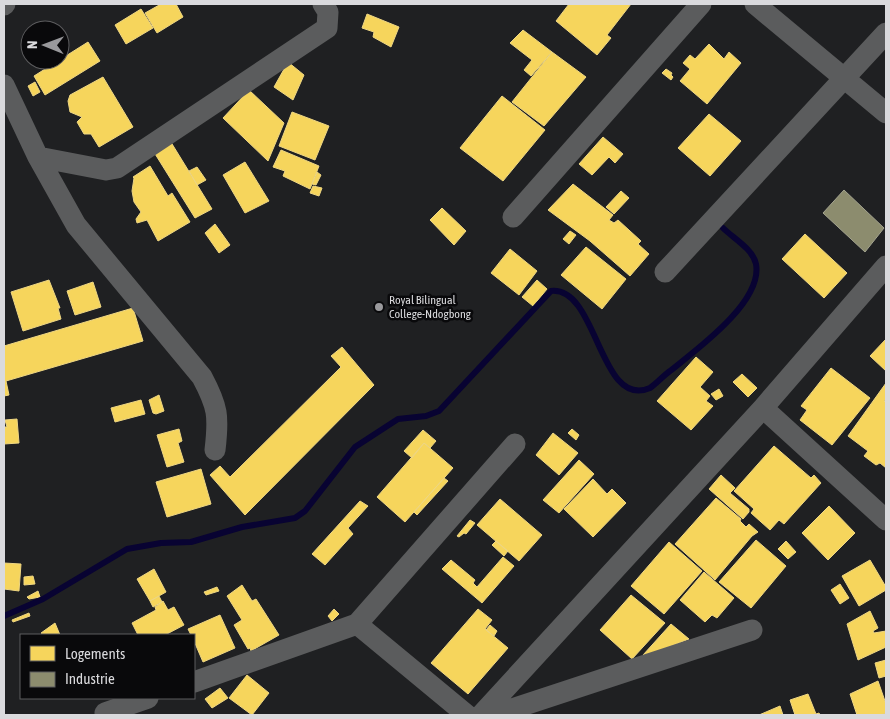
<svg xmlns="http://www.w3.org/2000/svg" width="890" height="719" font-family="'Asap Condensed',sans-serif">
<rect width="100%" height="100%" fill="#1f2022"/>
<path fill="#f6d55c" stroke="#eed683" d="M161,4H176L183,17L157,33L145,13Z
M569,4H631L607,35L611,38L597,55L556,21Z
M141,9L153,28L126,44L115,25Z
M367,14L399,27L391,47L373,37L374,32L362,28Z
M523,30L552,52L531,76L524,70L532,60L510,43Z
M88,42L100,61L45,95L34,76Z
M709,44L724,59L729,52L741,63L707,104L680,81L690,69L683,63L690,55L695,59Z
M552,52L586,77L544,126L512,102Z
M288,62L304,75L293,100L274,87Z
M666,69L672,73L671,75L673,77L671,80L662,73Z
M103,77L133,127L99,147L91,134H84L77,122L82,117L70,112L68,101L70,95Z
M35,82L40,92L33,96L28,86Z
M249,90L284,123L268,161L223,118Z
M502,96L545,130L503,181L460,148Z
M292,112L329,126L315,160L279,146Z
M709,114L741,141L710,176L678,148Z
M603,137L623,154L615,163L609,157L592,175L579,164Z
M169,139L212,209L195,218L152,149Z
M281,150L319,166L310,189L283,176L285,171L273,167Z
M245,162L269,201L245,213L223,175Z
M150,166L168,196L172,193L190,222L158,241L147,220L137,223L136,219L141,212L134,202L132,191L134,178L133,177Z
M197,167L206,180L197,185L189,171Z
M317,172L321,175L316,185L312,184Z
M573,184L613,215L609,220L614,223L618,220L641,241L638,244L649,254L630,276L590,241L548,210Z
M313,186L322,188L319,196L310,193Z
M621,191L629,198L614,214L606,207Z
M442,208L466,231L454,245L430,220Z
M215,224L230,245L219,253L205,233Z
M570,231L576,235L569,244L563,239Z
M805,234L847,273L824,298L782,259Z
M586,247L626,279L602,309L561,275Z
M510,249L537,271L519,295L491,273Z
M49,280L60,308H58L61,319L23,331L11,292Z
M537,280L547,289L533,306L522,297Z
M93,282L101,307L75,315L67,291Z
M133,308L143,341L6,381L9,395L4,396V346Z
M886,339V371L870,356Z
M342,347L374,385L245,515L210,475L220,466L230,477L341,367L331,356Z
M696,357L713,372L700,387L710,396L706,401L713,406L691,430L657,401Z
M831,368L870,398L832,445L800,420L807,410L801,406Z
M742,374L757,388L748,397L733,382Z
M886,383V400L884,401L886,403V468L880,463L876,465L864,456L868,451L848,436Z
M719,389L723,396L716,400L711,394Z
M159,395L164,411L156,414L153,413L149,400Z
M141,400L145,414L115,422L111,408Z
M17,419L19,443L4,444V427H7L5,420Z
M179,429L182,441L178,443L184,462L167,467L157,435Z
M572,429L579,435L576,440L568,433Z
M423,430L436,441L430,448L424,443L412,458L404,451Z
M553,433L578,453L559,475L536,455Z
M424,443L453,468L405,522L377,497Z
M774,446L811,478L814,475L821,483L784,524L779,520L770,530L751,513L754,509L734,491Z
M579,460L594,474L559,513L543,500Z
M201,469L211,504L167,517L156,482Z
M721,475L735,488L730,493L749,509V512L743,519L709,489Z
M444,478L448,481L417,515L414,512Z
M593,479L607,494L612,489L626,503L593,537L564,509Z
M716,498L741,519L740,521L746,527L749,524L758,532L752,536L715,580L675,544Z
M500,499L542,535L519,561L477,525Z
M360,501L368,506L348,528L353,534L325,565L312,554Z
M829,506L855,533L828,560L802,533Z
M470,520L475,523L466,534L464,533L459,537L457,536Z
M756,540L786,566L751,608L719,582Z
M496,541L508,551L504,556L492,545Z
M786,541L796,552L788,559L778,549Z
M669,542L702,571L664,614L631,586Z
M503,557L514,566L482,603L442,569L451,560L475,580L473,583L477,587Z
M870,560L886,587V590L859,606L842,576Z
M4,563L21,564L19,591L4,589Z
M154,569L166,592L150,601L137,579Z
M704,572L734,598L717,618L712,615L705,622L680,600Z
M33,576L35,584L24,585V577Z
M840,584L849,598L840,604L831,590Z
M242,585L252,601L256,599L279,635L251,651L250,648L248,649L234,625L242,620L227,596Z
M217,587L219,591L206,595L204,592Z
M38,591L40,597L29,599L27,597Z
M631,595L665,623L632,659L600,630Z
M159,596L162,602L153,607L150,601Z
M163,601L168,610L174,607L184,625L165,635H138L132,623L156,610L155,607Z
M334,609L339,614L332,621L328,616Z
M478,609L492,620L485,629L508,648L468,694L431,663Z
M870,611L878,628L873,631L874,633L886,631V647L858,660L847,624Z
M29,613L30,616L13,622L12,620Z
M220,615L235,648L203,662L194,641V635H191L188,629Z
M55,623L60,635H43L41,633Z
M671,624L689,639L646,656L643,655Z
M490,625L497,631L494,636L486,630Z
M886,660V676L879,678L875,663Z
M247,675L269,693L252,715L229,698Z
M878,681L886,704V713L881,715H857L850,694Z
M220,688L228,698L212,708L205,699Z
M808,694L816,714L819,713L820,715H795L790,700Z
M780,706L783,715H759Z"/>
<path fill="#8c8c6e" stroke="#a3a38f" d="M844,190L884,228L865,252L823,213Z"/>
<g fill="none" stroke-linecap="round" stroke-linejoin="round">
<path stroke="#080332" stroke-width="6" d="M4,616L43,599L127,549L161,543L191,542L242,527L295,518L305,511L355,447L398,419L426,416L439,411L551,291C598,286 599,410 650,388C657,383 663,376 670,371C696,350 763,302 756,264C753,249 733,238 723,228"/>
<path stroke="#5b5c5d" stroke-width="21" d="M755,4L886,113
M4,5L5,4
M4,85L38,157L76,225L202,377C218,407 219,416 215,450
M38,157L106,170L117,168L327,28L328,12L323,4
M513,217L701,4
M665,272L886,33
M763,408L886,520
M357,624L467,715
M194,682L357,624L515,444
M105,713L148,698
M481,715L763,408L886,266
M494,715L752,630"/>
</g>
<circle fill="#99999c" stroke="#09090b" stroke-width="2" cx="379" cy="307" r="5"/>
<g text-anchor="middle" stroke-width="5" stroke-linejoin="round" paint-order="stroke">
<g font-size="12" fill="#dadadd" stroke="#09090b" text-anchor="start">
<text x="389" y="304">Royal Bilingual<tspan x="389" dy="14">College-Ndogbong</tspan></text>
</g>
</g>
<rect width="890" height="719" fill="none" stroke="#dadadd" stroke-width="10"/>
<rect x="20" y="634" width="175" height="65" fill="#09090b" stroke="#5d5d5f"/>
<rect x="30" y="646" width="25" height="15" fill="#f6d55c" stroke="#5d5d5f"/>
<text x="65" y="659" font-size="15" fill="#dadadd">Logements</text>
<rect x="30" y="672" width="25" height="15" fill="#8c8c6e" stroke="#5d5d5f"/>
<text x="65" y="684" font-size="15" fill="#dadadd">Industrie</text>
<g transform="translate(45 45) rotate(271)"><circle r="24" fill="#09090b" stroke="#5d5d5f"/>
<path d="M0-4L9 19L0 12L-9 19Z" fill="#99999c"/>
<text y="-8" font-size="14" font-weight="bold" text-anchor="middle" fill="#dadadd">N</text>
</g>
</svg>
